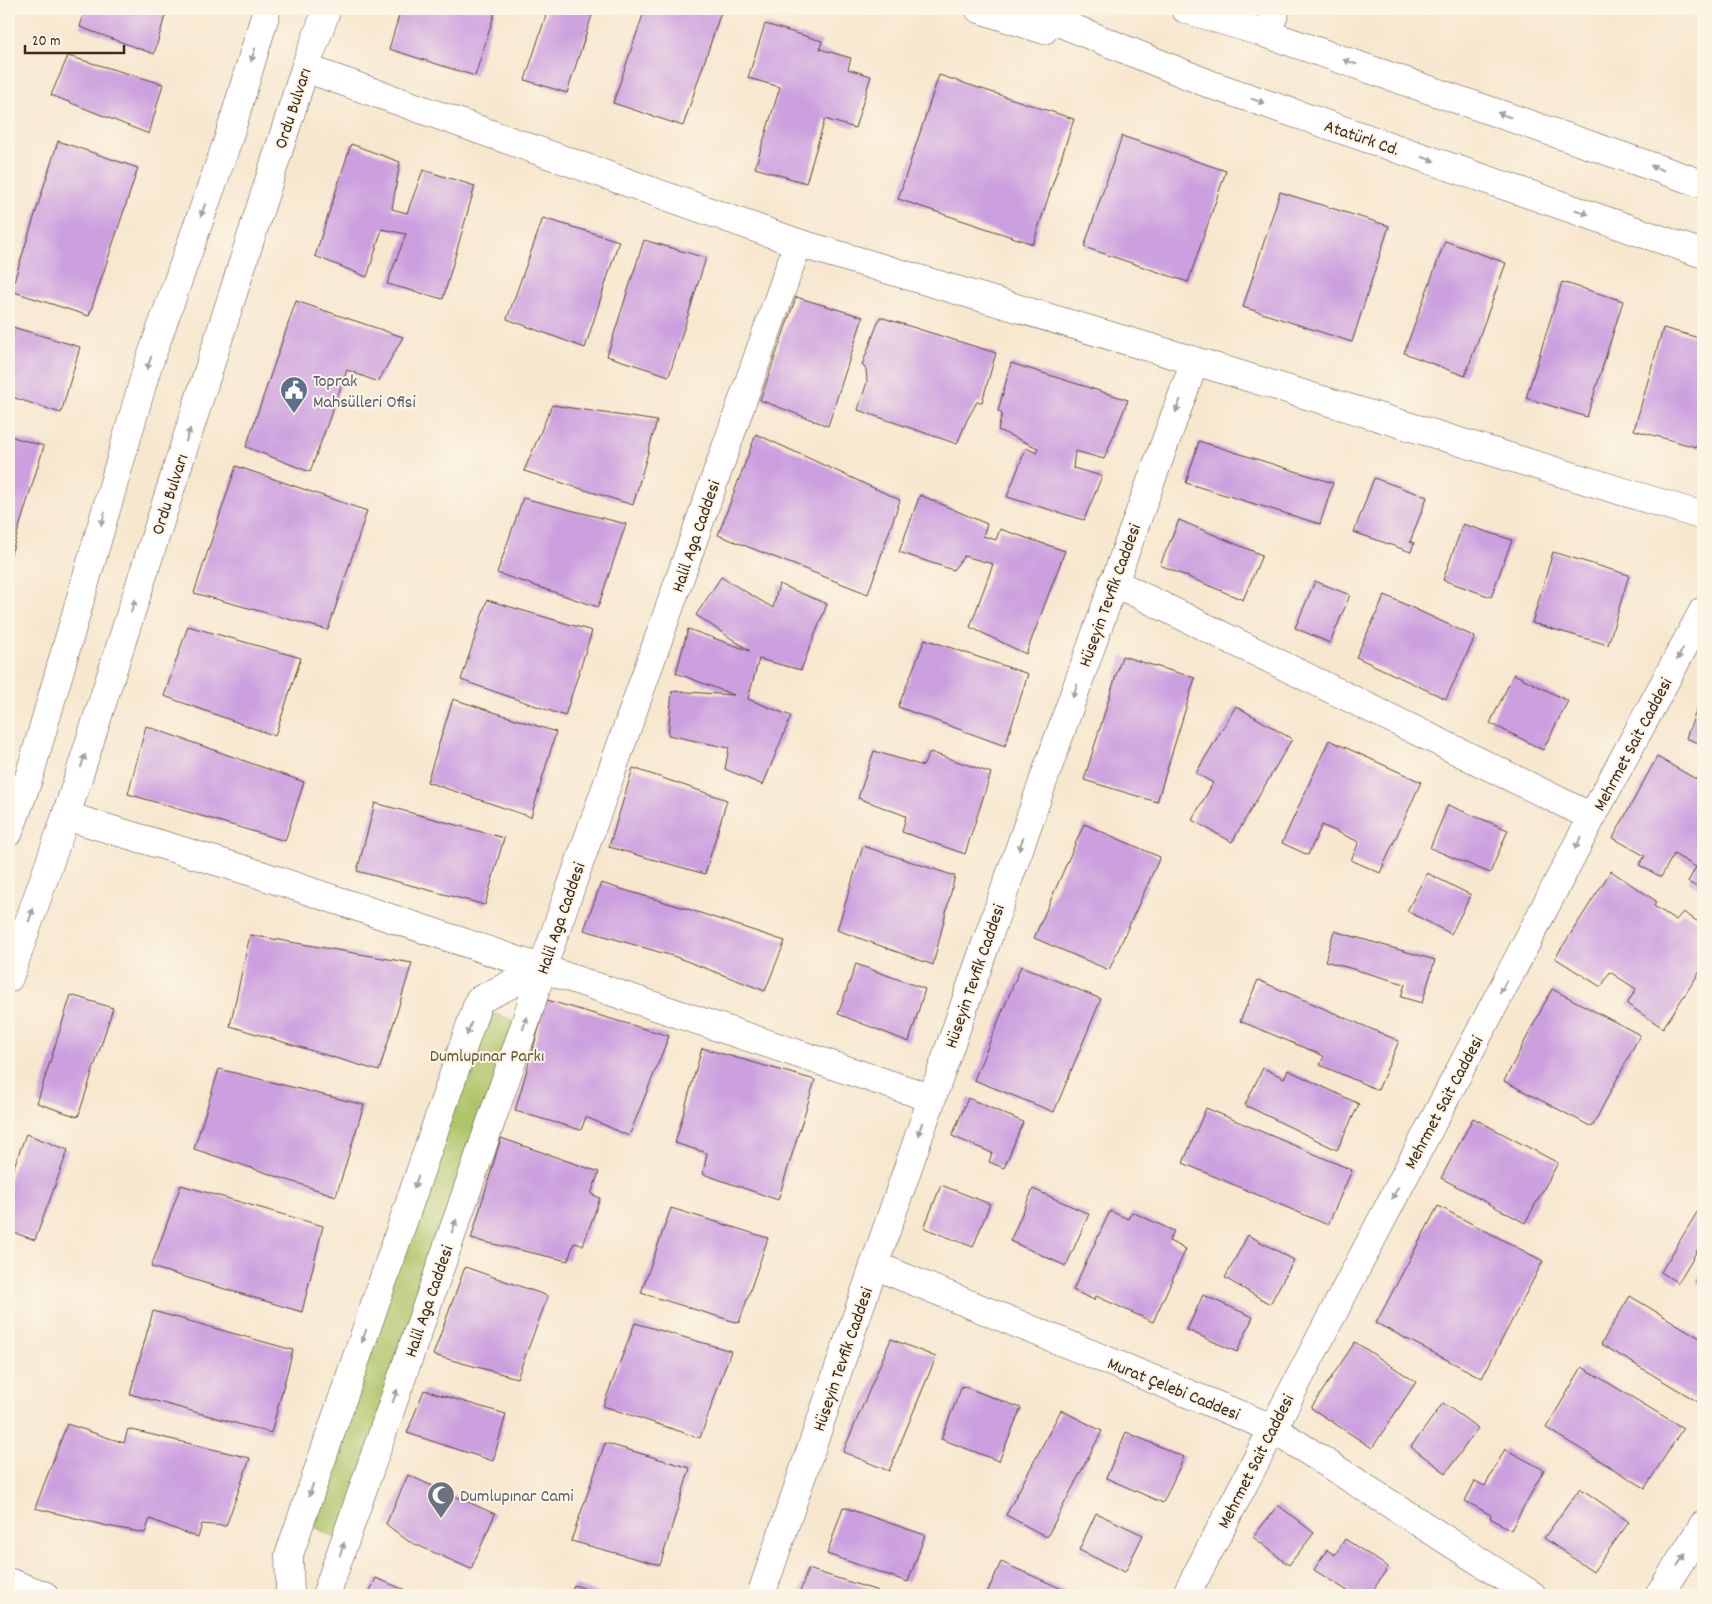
<svg xmlns="http://www.w3.org/2000/svg" width="1712" height="1604" font-family="Dekko,sans-serif">
<rect width="100%" height="100%" fill="#fcf5e5"/>
<filter id="ink" filterUnits="userSpaceOnUse"><feTurbulence type="fractalNoise" baseFrequency=".02" numOctaves="2"/><feDisplacementMap in="SourceGraphic" scale="10" xChannelSelector="R" yChannelSelector="G"/><feConvolveMatrix kernelMatrix="1 2 1 2 8 2 1 2 1" color-interpolation-filters="sRGB"/></filter>
<filter id="wash" filterUnits="userSpaceOnUse"><feTurbulence type="fractalNoise" baseFrequency=".0096" numOctaves="4" result="noise"/><feDisplacementMap in="SourceGraphic" scale="20" xChannelSelector="R" yChannelSelector="G"/><feGaussianBlur stdDeviation="1.12" result="paint"/><feColorMatrix in="noise" values="0 0 0 0 0 0 0 0 0 0 0 0 0 0 0 0 0 1.4 0 .05"/><feComposite in="paint" operator="in"/></filter>
<g filter="url(#wash)">
<rect width="100%" height="100%" fill="#f7e7cf"/>
<path fill="#afc569" stroke="#757844" d="M476,1008L525,1024L344,1543L301,1519Z"/>
<g id="blocks">
<path fill="#cca0df" d="M85,9H167L154,54L80,27Z
M401,9H496L475,76L389,49Z
M548,9H594L567,93L525,80Z
M645,9H722L683,126L613,103Z
M765,24L822,41L820,49L851,58L848,69L871,76L855,128L825,119L806,183L755,168L780,87L748,78Z
M68,56L163,84L149,134L51,95Z
M939,75L1074,119L1033,244L898,199Z
M1122,136L1226,171L1188,282L1084,247Z
M58,141L138,168L89,316L11,291Z
M351,144L400,162L392,209L407,213L423,170L475,186L443,299L387,284L406,234L382,229L367,277L315,256Z
M1280,192L1389,226L1352,342L1243,307Z
M543,218L619,241L585,348L507,319Z
M644,240L706,258L669,376L607,356Z
M1445,241L1506,263L1465,376L1404,353Z
M1562,282L1623,301L1587,417L1526,398Z
M796,297L863,317L828,426L760,400Z
M296,301L403,337L378,382L347,370L310,472L246,447Z
M880,317L996,353L982,402H977L967,420L957,444L858,410L867,382L866,369L862,365Z
M9,326L80,347L61,413L9,396Z
M1663,328L1703,339V449L1634,430Z
M1011,363L1128,400L1104,459L1075,451L1073,468L1102,476L1084,520L1007,497L1026,448L1037,453L1038,448L998,430L1002,414L998,411Z
M552,405L657,421L633,505L524,471Z
M756,434L900,500L868,594L718,535Z
M9,436L44,446L9,561Z
M1199,441L1333,483L1320,524L1186,483Z
M236,466L367,511L328,630L194,593Z
M1374,478L1427,497L1410,542L1414,543L1411,552L1354,532Z
M920,495L987,524L983,536L996,540L1000,529L1065,551L1026,654L970,627L993,564L964,556L953,570L899,552Z
M523,498L626,524L598,607L497,573Z
M1179,520L1262,555L1243,600L1160,565Z
M1463,524L1512,540L1491,597L1443,580Z
M1553,552L1629,575L1608,645L1532,623Z
M721,577L773,608L779,584L827,604L801,670L759,659L748,699L791,716L763,785L725,769L729,748L668,735L672,691L734,695L676,673L688,629L750,651L696,615Z
M1315,581L1350,595L1330,643L1295,628Z
M1385,595L1475,637L1446,699L1356,657Z
M487,600L592,631L565,716L461,680Z
M188,626L301,658L275,736L164,696Z
M925,639L1028,674L1005,746L898,707Z
M1122,656L1195,678L1157,802L1084,780Z
M1514,674L1568,701L1543,750L1490,723Z
M1703,693V745L1686,738Z
M453,699L556,732L531,817L427,782Z
M1236,706L1292,739L1232,842L1192,820L1213,783L1196,773Z
M146,726L304,782L285,841L128,794Z
M1329,740L1421,782L1380,873L1351,860L1359,842L1322,825L1308,855L1282,843Z
M874,751L923,766L930,752L991,773L965,854L902,832L906,816L858,798Z
M1657,757L1703,783V801L1701,805L1703,806V883L1700,889L1688,882L1696,867L1674,854L1661,877L1639,865L1645,856L1613,838Z
M633,768L727,800L705,874L609,847Z
M375,803L504,838L485,905L357,871Z
M1448,805L1508,830L1490,873L1430,848Z
M1084,824L1160,857L1109,970L1034,938Z
M863,846L955,876L933,965L837,930Z
M1611,871L1656,901L1654,906L1676,920L1683,912L1703,925V967L1663,1028L1627,1004L1636,989L1610,972L1601,987L1555,958Z
M1427,873L1471,895L1451,934L1407,911Z
M601,883L691,910L785,941L765,991L676,957L584,930Z
M1334,931L1435,960L1422,1003L1401,997L1405,984L1325,961Z
M250,935L412,963L379,1071L230,1026Z
M856,964L925,989L909,1042L838,1014Z
M1021,966L1101,999L1054,1112L974,1080Z
M1258,980L1399,1041L1378,1090L1320,1065L1324,1056L1240,1021Z
M1552,989L1640,1035L1592,1127L1504,1081Z
M71,995L113,1008L78,1117L37,1103Z
M547,1000L669,1036L629,1136L586,1117L581,1130L515,1111Z
M702,1048L815,1080L778,1200L703,1174L707,1153L675,1143Z
M1263,1068L1284,1078L1288,1070L1359,1104L1337,1150L1245,1105Z
M219,1069L364,1105L336,1196L194,1149Z
M968,1098L1023,1122L1004,1168L989,1162L992,1153L952,1136Z
M1206,1108L1352,1170L1328,1225L1183,1163Z
M1473,1118L1558,1163L1525,1223L1441,1178Z
M26,1134L68,1150L35,1240L9,1231V1180Z
M501,1138L599,1172L591,1194L600,1198L583,1245L574,1243L568,1261L471,1239Z
M181,1185L323,1226L302,1312L151,1267Z
M941,1185L990,1204L973,1247L924,1228Z
M1033,1189L1089,1214L1066,1266L1010,1241Z
M1702,1204L1703,1205V1245L1701,1244L1678,1283L1661,1272Z
M1438,1206L1543,1261L1482,1378L1376,1323Z
M671,1208L768,1238L739,1323L641,1293Z
M1110,1211L1128,1219L1132,1212L1174,1231L1169,1241L1186,1249L1153,1322L1096,1296L1094,1300L1073,1290Z
M1248,1235L1294,1260L1270,1304L1225,1278Z
M465,1267L548,1296L517,1378L433,1355Z
M1703,1270V1286L1696,1282Z
M1203,1295L1253,1317L1237,1352L1187,1330Z
M1630,1296L1703,1340V1397L1700,1403L1601,1344Z
M153,1311L293,1350L271,1433L130,1394Z
M635,1323L731,1351L700,1438L603,1406Z
M891,1339L936,1357L889,1471L843,1452Z
M1355,1342L1416,1382L1372,1448L1311,1408Z
M1582,1367L1683,1428L1645,1488L1546,1428Z
M962,1386L1021,1408L999,1461L941,1439Z
M424,1390L506,1414L493,1461L407,1433Z
M1443,1403L1478,1428L1446,1473L1411,1447Z
M1061,1410L1102,1431L1047,1537L1006,1515Z
M67,1424L124,1443L128,1429L250,1458L226,1526L202,1524L198,1538L150,1519L145,1533L107,1526L35,1508Z
M1126,1432L1184,1457L1163,1503L1106,1478Z
M605,1443L690,1468L660,1565L571,1541Z
M1505,1449L1544,1470L1511,1530L1490,1518L1491,1515L1465,1501L1475,1481L1485,1486Z
M408,1475L495,1514L471,1569L408,1541L386,1524Z
M1580,1488L1629,1522L1593,1572L1544,1538Z
M1278,1505L1314,1533L1289,1565L1253,1537Z
M843,1507L925,1535L908,1582L827,1554Z
M1096,1513L1143,1535L1125,1572L1079,1550Z
M1345,1539L1388,1567L1370,1595H1354L1314,1570L1327,1550L1335,1555Z
M1001,1562L1076,1595H986Z
M808,1569L878,1591L877,1595H799Z
M376,1578L417,1595H368Z
M1703,1584V1595H1695Z
M574,1585L604,1595H570Z
M1243,1590L1251,1595H1239Z"/>
</g>
</g>
<g filter="url(#ink)">
<use href="#blocks" fill-opacity="0" stroke="#574639" stroke-width="1"/>
<g fill="none" stroke-linecap="round" stroke-linejoin="round">
<g stroke="#574639" stroke-width="29">
<path id="minor" d="M1267,34L1276,9
M1113,582L1592,817
M66,816L249,871L931,1098
M874,1265L1272,1428L1532,1595
M9,1582L44,1595
M1186,1595L1592,817L1703,611
M1659,1595L1703,1525"/>
</g>
<g stroke="#574639" stroke-width="29">
<path id="tertiary" d="M305,68L798,243L1195,361L1703,516
M290,1595L289,1555L479,1000L542,969
M326,1595L525,1024L542,969L798,243
M761,1595C902,1183 1044,770 1195,361"/>
</g>
<g stroke="#574639" stroke-width="29">
<path id="primary" d="M979,9L1044,30
M1026,9L1212,85L1703,254
M1185,9L1267,34L1703,184
M9,832L29,777L147,368L228,140L267,9
M9,978L66,816L305,68L327,9"/>
</g>
<use href="#minor" stroke="#fff" stroke-width="28"/>
<use href="#tertiary" stroke="#fff" stroke-width="28"/>
<use href="#primary" stroke="#fff" stroke-width="28"/>
</g>
<defs><path id="oneway-solid" d="M-6-.8H1V-3.2L6.5 0L1 3.2V.8H-6Z" transform="scale(1.25)"/></defs>
<g fill="#a79f9a">
<use href="#oneway-solid" transform="translate(253 55) rotate(107)"/>
<use href="#oneway-solid" transform="translate(1350 62) rotate(-161)"/>
<use href="#oneway-solid" transform="translate(1258 101) rotate(19)"/>
<use href="#oneway-solid" transform="translate(1504 115) rotate(-161)"/>
<use href="#oneway-solid" transform="translate(1428 159) rotate(19)"/>
<use href="#oneway-solid" transform="translate(1657 168) rotate(-161)"/>
<use href="#oneway-solid" transform="translate(203 210) rotate(110)"/>
<use href="#oneway-solid" transform="translate(1582 212) rotate(19)"/>
<use href="#oneway-solid" transform="translate(149 363) rotate(109)"/>
<use href="#oneway-solid" transform="translate(1178 406) rotate(110)"/>
<use href="#oneway-solid" transform="translate(188 435) rotate(-72)"/>
<use href="#oneway-solid" transform="translate(103 519) rotate(106)"/>
<use href="#oneway-solid" transform="translate(133 606) rotate(-72)"/>
<use href="#oneway-solid" transform="translate(1680 654) rotate(118)"/>
<use href="#oneway-solid" transform="translate(1075 691) rotate(109)"/>
<use href="#oneway-solid" transform="translate(83 761) rotate(-72)"/>
<use href="#oneway-solid" transform="translate(1578 843) rotate(118)"/>
<use href="#oneway-solid" transform="translate(1021 844) rotate(109)"/>
<use href="#oneway-solid" transform="translate(31 915) rotate(-71)"/>
<use href="#oneway-solid" transform="translate(1503 987) rotate(118)"/>
<use href="#oneway-solid" transform="translate(525 1023) rotate(-72)"/>
<use href="#oneway-solid" transform="translate(469 1029) rotate(109)"/>
<use href="#oneway-solid" transform="translate(920 1129) rotate(109)"/>
<use href="#oneway-solid" transform="translate(416 1182) rotate(109)"/>
<use href="#oneway-solid" transform="translate(1395 1193) rotate(118)"/>
<use href="#oneway-solid" transform="translate(454 1226) rotate(-71)"/>
<use href="#oneway-solid" transform="translate(364 1336) rotate(109)"/>
<use href="#oneway-solid" transform="translate(395 1396) rotate(-71)"/>
<use href="#oneway-solid" transform="translate(311 1490) rotate(109)"/>
<use href="#oneway-solid" transform="translate(342 1549) rotate(-71)"/>
<use href="#oneway-solid" transform="translate(1681 1560) rotate(-58)"/>
</g>
</g>
<defs>
<g id="civic-pin" transform="scale(1.4375)"><path d="M0 17L-7.5 6A9.5 9.5 0 1 1 7.5 6Z" fill="#5c6f8a" stroke="#fcf5e5"/><path d="M-.6-6.5H3V-4.5H.6V-3L4-1V1h2V6H-6V1h2V-1L-.6-3ZM-1.2 2.5V6h2.4V2.5Z" fill="#fff"/></g>
<g id="mosque-pin" transform="scale(1.4375)"><path d="M0 17L-7.5 6A9.5 9.5 0 1 1 7.5 6Z" fill="#6b7280" stroke="#fcf5e5"/><path d="M3.5-4.9A6 6 0 1 0 3.5 4.9A5 5 0 1 1 3.5-4.9Z" fill="#fff"/></g>
</defs>
<g fill-rule="evenodd">
<use href="#civic-pin" x="294" y="390"/>
<use href="#mosque-pin" x="441" y="1495"/>
</g>
<g text-anchor="middle" stroke-width="4" stroke-linejoin="round" paint-order="stroke">
<g font-size="18" fill="#3b2a1e" stroke="#fcf5e5">
<text transform="translate(292 108) rotate(-72)" y="6">Ordu Bulvarı</text>
<text transform="translate(1362 137) rotate(19)" y="6">Atatürk Cd.</text>
<text transform="translate(169 494) rotate(-72)" y="6">Ordu Bulvarı</text>
<text transform="translate(695 536) rotate(-71)" y="6">Halil Aga Caddesi</text>
<text transform="translate(1109 595) rotate(-70)" y="6">Hüseyin Tevfik Caddesi</text>
<text transform="translate(1632 744) rotate(-62)" y="6">Mehrmet Sait Caddesi</text>
<text transform="translate(560 918) rotate(-71)" y="6">Halil Aga Caddesi</text>
<text transform="translate(974 976) rotate(-71)" y="6">Hüseyin Tevfik Caddesi</text>
<text transform="translate(1443 1102) rotate(-62)" y="6">Mehrmet Sait Caddesi</text>
<text transform="translate(428 1301) rotate(-71)" y="6">Halil Aga Caddesi</text>
<text transform="translate(842 1359) rotate(-71)" y="6">Hüseyin Tevfik Caddesi</text>
<text transform="translate(1174 1388) rotate(22)" y="6">Murat Çelebi Caddesi</text>
<text transform="translate(1255 1461) rotate(-63)" y="6">Mehrmet Sait Caddesi</text>
</g>
<g font-size="18" fill="#4e5e75" stroke="#fcf5e5" text-anchor="start">
<text x="313" y="386">Toprak<tspan x="313" dy="21">Mahsülleri Ofisi</tspan></text>
</g>
<g font-size="18" fill="#5e5834" stroke="#fcf5e5">
<text x="487" y="1061">Dumlupınar Parkı</text>
</g>
<g font-size="18" fill="#5b616d" stroke="#fcf5e5" text-anchor="start">
<text x="460" y="1501">Dumlupınar Cami</text>
</g>
</g>
<rect width="1712" height="1604" fill="none" stroke="#fcf5e5" stroke-width="30"/>
<path d="M25 45v8h99v-8" fill="none" stroke="#3b2a1e" stroke-width="2.5"/>
<text x="32" y="45" font-size="15" fill="#3b2a1e" stroke="#fcf5e5" stroke-width="4" paint-order="stroke">20 m</text>
</svg>
